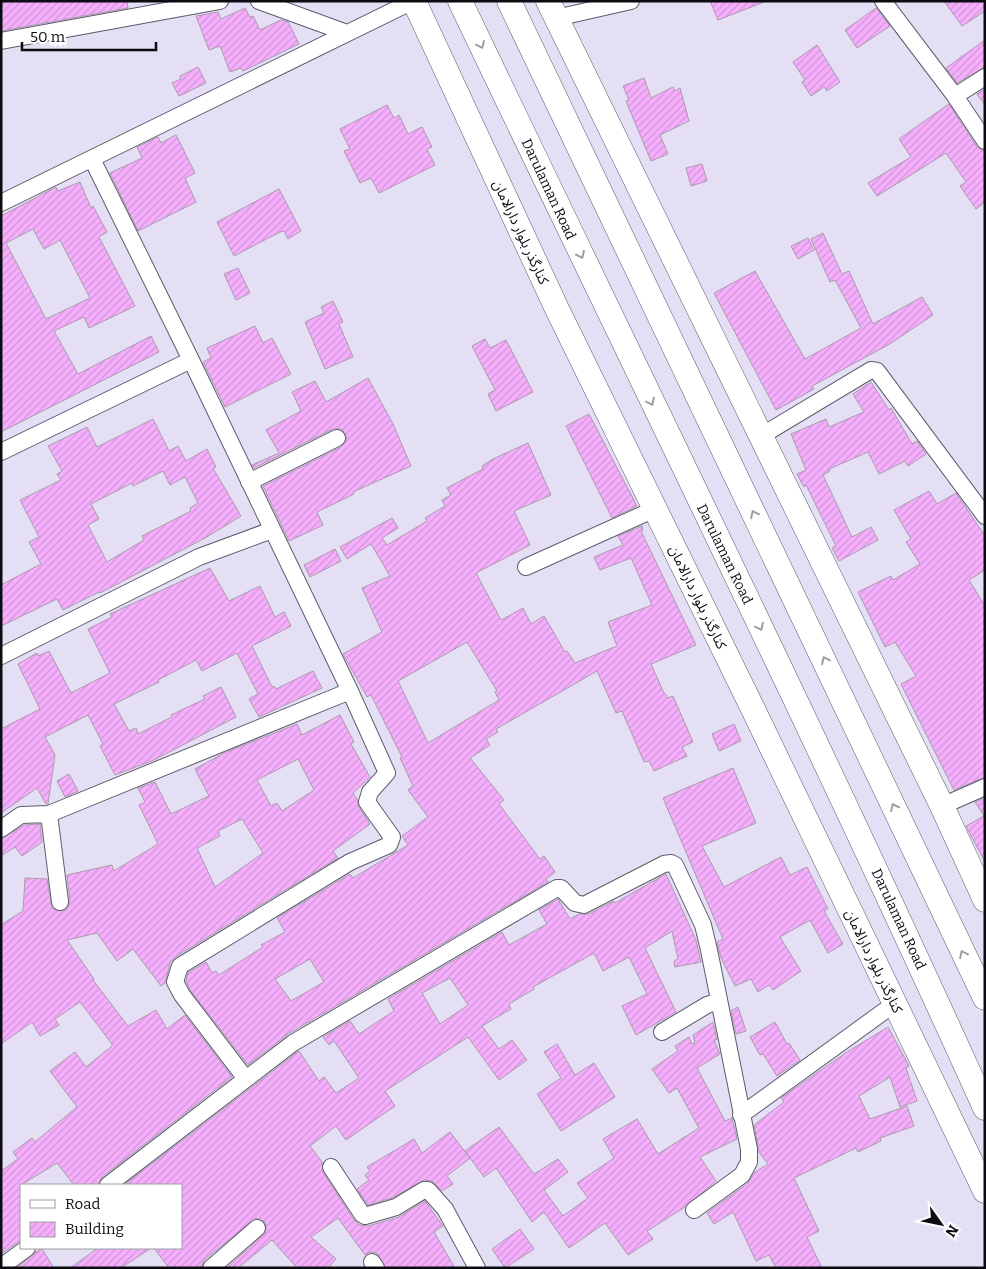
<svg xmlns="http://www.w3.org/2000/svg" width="986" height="1269" font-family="Bitter,'Noto Sans Arabic',serif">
<defs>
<pattern id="building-hatch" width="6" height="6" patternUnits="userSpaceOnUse" patternTransform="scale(1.25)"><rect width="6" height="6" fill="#f6affd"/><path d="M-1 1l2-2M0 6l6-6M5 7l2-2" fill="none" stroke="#d295d8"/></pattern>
</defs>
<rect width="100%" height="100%" fill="#e5dff6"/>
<path fill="url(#building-hatch)" stroke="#aa9aab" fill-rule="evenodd" d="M1,1H127L128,8L1,31Z
M710,1H764V2L718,20Z
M944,1H985V11L962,26Z
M245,8L250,17L253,16L260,30L281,20L288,22L299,44L243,71L241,68L230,72L220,46L209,50L196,16L218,12L221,19Z
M876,8L890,26L857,48L845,30Z
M985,40V67L957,83L946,68Z
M817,45L840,82L827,91L824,87L811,96L802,82L805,80L793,62Z
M198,67L206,83L179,96L172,83L181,79L180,76Z
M644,78L651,98L673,87L675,91L680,88L689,121L660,135L668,154L651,161L626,101L629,100L623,86Z
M985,89V105L977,94Z
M949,104L977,147L985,151V202L976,209L960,186L966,182L946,153L877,196L868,183L911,157L899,139Z
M387,105L394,118L399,115L408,134L422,127L432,147L427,149L435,165L379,193L371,178L360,183L344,151L350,149L340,129Z
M176,135L195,173L185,178L196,202L138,231L110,173L142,158L137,147L158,137L161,143Z
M702,164L707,181L691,186L686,168Z
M80,182L91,208L93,206L107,232L99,237L135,306L89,328L84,317L54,331L78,374L151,336L159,352L1,432V216L56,187L58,191ZM33,229L44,249L60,240L90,298L46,319L6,243Z
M279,189L301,231L288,239L284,231L280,232L234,256L217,222Z
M823,233L842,274L849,271L873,324L922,297L933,315L888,345L812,386L814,389L776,410L714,293L755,271L805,359L861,328L835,280L830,282L811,239Z
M808,238L814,250L798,259L791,246Z
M238,268L250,293L236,300L224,274Z
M333,301L343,322L339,324L353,357L325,369L305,322L324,313L321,307Z
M255,326L263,343L272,338L291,374L225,407L203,362L211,358L207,348Z
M485,339L490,348L506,340L533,392L496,411L488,394L495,390L472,346Z
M368,378L393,424L411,466L353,492L354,494L317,512L323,525L289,541L263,486L341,447L347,438L342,429H333L254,468L252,465L279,453L266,430L301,411L292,392L315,381L326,402Z
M871,382L889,410L891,408L912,444L917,441L926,454L908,466L905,461L879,474L868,452L829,469L830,471L823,475L852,537L871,527L878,540L839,561L832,548L836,546L806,485L804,487L797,474L806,470L791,434L826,419L829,427L864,412L853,394Z
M589,414L637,506L612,518L566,426Z
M153,419L169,451L178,446L186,461L207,449L216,467L213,468L241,516L205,538L100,593L99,592L63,610L57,599L1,626V585L41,564L29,542L39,537L20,500L61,480L57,474L62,471L48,446L87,427L97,447ZM163,471L170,485L185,477L198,503L190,508L191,511L142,536L144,540L107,562L88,525L99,519L91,504L132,483L133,486Z
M528,443L551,495L514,511L530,545L476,573L501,620L523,608L531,624L544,616L565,652L567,651L575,663L617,646L608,622L652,605L631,558L600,570L594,557L623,545L618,536L642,526L643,530L641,531L696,645L651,664L663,691L668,698L673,696L693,742L682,747L687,756L654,771L649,761L644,762L622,711L616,713L597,671L496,729L498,732L486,739L490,745L470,758L504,800L499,804L540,859L544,856L555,872L546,879L548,882L288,1034L248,1065L190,990L186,981L188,973L206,962L212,973L216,971L219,975L263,947L261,945L285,932L277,918L350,874L353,878L408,845L402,836L428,817L408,790L413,786L400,758L402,757L371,695L367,697L343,654L382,632L362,588L390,576L371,544L347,559L340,547L392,518L398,528L382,538L387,545L427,521L425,518L445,506L442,500L451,495L447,488L483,469L482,466L493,459ZM467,642L497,691L495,692L499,700L428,743L398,681ZM310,959L324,982L291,1001L275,979Z
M929,491L937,504L956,493L985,536V570L969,580L985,606V777L954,790L901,684L916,676L895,642L885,647L858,592L891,576L893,580L920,564L906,542L911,539L894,510Z
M335,549L341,561L310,577L304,565Z
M210,568L229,601L260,586L275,617L284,612L291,626L252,646L272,687L274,686L276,689L313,671L322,688L259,717L249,699L258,694L237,653L202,671L196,660L158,680L159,682L114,704L129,731L136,728L138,734L172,717L171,715L205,699L203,696L221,687L236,717L154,760L115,775L100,746L103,744L88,715L86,716L45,737L55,755L48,804H46L37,788L1,813V729L40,709L18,664L37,653L38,656L49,651L71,693L110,673L88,629L112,617L110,614Z
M340,715L354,742L351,744L370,777L353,793L357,799L359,807L370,824L333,851L338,858L175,957L170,963L165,983L161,986L133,949L117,961L97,933L67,940L94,979L93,980L128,1026L156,1010L167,1029L185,1015L232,1077L102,1177L98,1185H74L57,1163L21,1185V1240L1,1254V1171L18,1159L13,1152L32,1138L35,1142L77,1107L50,1071L75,1052L86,1067L112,1046V1044L80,1002L55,1019L59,1025L40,1036L32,1022L1,1044V925L23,911L25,878L47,879L52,908L57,911L66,910L70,901L67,875L112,865L114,871L158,844L139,805L145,802L138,788L155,782L171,814L209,796L195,769L224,753L297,724L302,735ZM298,759L314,790L282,811L277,803L271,806L257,780ZM242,819L263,853L215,887L197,848L220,836L218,831Z
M734,724L741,741L719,751L712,734Z
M733,768L756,823L702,846L724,887L781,857L790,875L807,867L828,909L824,911L843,944L828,953L810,920L780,937L801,971L773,990L769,985L758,992L751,979L735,986L721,958L717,942L723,939L663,798Z
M69,774L78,791L65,797L57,781Z
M985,798V862L966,826L984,816L975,802Z
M40,824L42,842L22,856L15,847L1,856V839L24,825Z
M666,874L696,940L701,962L675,967L674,961L678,959L672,931L645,948L676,1012L636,1035L622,1006L647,994L629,957L603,971L594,953L533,987L534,989L509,1004L511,1009L482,1026L499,1049L512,1040L527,1060L499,1080L468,1037L385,1091L395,1106L346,1140L336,1126L310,1146L322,1162L323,1172L354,1220L360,1225L368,1226L399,1217L425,1201L443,1226L434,1232L455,1268H386L377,1253L371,1252L365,1255L338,1218L311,1237L336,1259L328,1268H297L272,1240L238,1268H227L266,1232L265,1222L256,1218L204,1260L201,1268H169L154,1248H181V1185H124L299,1051L319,1081L324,1077L336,1093L359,1078L334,1041L329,1045L323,1037L350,1021L359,1034L394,1011L388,999L502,932L509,945L547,924L539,910L558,899L570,919L579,914H589L614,901L615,903ZM450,978L468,1005L440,1024L422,993Z
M738,1007L746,1031L736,1034L731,1011Z
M713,1022L717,1040H714L720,1054L697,1068L725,1121L732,1118L737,1139L700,1157L716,1181L685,1207L647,1231L653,1239L628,1255L605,1223L569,1248L544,1212L532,1222L496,1168L484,1177L470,1158L447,1176L453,1184L442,1191L432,1181L424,1180L392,1198L368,1205L357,1189L369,1180L365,1175L370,1171L367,1167L414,1139L422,1153L450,1132L470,1158L465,1151L499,1127L534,1174L558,1159L568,1172L544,1190L563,1216L588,1198L577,1183L614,1158L603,1139L637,1119L658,1154L699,1128L677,1088L669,1093L652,1069L678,1051L675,1046L689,1037L692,1044L695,1043L693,1035Z
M775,1022L787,1044L789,1043L800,1060L777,1076L763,1054L760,1055L750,1037Z
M888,1027L909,1066L906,1068L917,1101L900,1107L890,1077L859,1096L870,1119L907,1106L914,1126L880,1138L881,1141L858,1152L856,1148L794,1178L819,1231L807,1237L822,1268H776L769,1255L756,1261L733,1212L714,1224L707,1213L748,1183L755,1172L768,1164L759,1152L754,1125L784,1102L781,1098L847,1052Z
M557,1044L575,1075L594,1063L615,1097L561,1131L537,1094L561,1078L544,1052Z
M520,1229L534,1249L505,1268L492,1249Z
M98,1248H151L121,1268H70Z
M42,1249L54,1268H17L36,1252Z"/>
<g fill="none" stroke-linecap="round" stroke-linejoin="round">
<g stroke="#5f5a6d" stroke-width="18">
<path id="street" d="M259,1L347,33
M883,1L955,96L985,141
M556,18L631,1
M1,41L220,1
M955,96L985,77
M92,159L191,360L350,691L387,773L370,792L367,802L392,837L389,845L350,862L180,966L175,982L182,995L246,1079
M1,203L413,1
M761,436L871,370L877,371L985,516
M1,452L191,360
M249,482L337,438
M526,567L655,509
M1,656L199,557L272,530
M942,806L985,787
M49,814L60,902
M1,829L21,815L49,814L350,691
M662,1032L707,1005L719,1001
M741,1115L894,1004
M331,1167L362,1214L365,1216L396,1207L424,1190H428L445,1209L477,1268
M108,1185L293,1043L557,888H561L575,903L584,905L664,864L671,863L675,865L703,925L709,950L749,1149V1162L742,1175L694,1210
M372,1262L376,1268
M1,1267L27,1248
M211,1268L257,1228"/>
</g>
<g stroke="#5f5a6d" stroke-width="25">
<path id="secondary" d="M414,1L557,309L753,709L985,1191
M460,1C636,370 817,736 985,1108
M509,1L985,998
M548,1L942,806L985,900"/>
</g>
<use href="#street" stroke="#fff" stroke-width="16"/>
<use href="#secondary" stroke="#fff" stroke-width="24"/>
</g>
<defs><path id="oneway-chevron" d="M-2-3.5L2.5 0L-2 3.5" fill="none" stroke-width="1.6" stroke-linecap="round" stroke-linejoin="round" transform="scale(1.25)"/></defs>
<g stroke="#9e9da0">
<use href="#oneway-chevron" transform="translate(481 45) rotate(65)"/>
<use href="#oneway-chevron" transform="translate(581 255) rotate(65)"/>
<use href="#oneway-chevron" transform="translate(651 402) rotate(64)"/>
<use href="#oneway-chevron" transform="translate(754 514) rotate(-116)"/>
<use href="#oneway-chevron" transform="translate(760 627) rotate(64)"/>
<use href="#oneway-chevron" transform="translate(825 660) rotate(-116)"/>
<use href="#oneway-chevron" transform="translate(894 807) rotate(-115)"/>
<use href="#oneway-chevron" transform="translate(963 954) rotate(-116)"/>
</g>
<g text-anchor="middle" stroke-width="5" stroke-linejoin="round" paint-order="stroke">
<g font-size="14" fill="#0d0b12" stroke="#fff">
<text transform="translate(549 189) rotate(65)" y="5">Darulaman Road</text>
<text transform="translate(521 232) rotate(65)" y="5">کنارگذر بلوار دارالامان</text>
<text transform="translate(725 554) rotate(64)" y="5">Darulaman Road</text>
<text transform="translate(698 597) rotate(64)" y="5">کنارگذر بلوار دارالامان</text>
<text transform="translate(899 919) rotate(65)" y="5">Darulaman Road</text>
<text transform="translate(874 961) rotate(64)" y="5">کنارگذر بلوار دارالامان</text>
</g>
</g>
<rect width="986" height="1269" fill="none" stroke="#0d0b12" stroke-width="5"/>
<rect x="20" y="1184" width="162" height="65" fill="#ffffff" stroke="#9e9da0"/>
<rect x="30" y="1200" width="25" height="8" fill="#ffffff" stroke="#9e9da0"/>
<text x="65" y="1209" font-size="15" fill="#0d0b12">Road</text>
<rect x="30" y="1222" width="25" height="15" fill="url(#building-hatch)" stroke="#9e9da0"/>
<text x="65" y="1234" font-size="15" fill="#0d0b12">Building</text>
<g transform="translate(941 1224) rotate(123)" stroke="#ffffff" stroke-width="4" paint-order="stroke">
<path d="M0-4L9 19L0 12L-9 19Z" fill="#0d0b12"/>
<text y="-8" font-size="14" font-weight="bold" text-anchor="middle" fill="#0d0b12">N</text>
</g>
<path d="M22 42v8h134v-8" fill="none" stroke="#0d0b12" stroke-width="2.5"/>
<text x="30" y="42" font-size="15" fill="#0d0b12" stroke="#ffffff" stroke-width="4" paint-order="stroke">50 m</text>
</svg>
